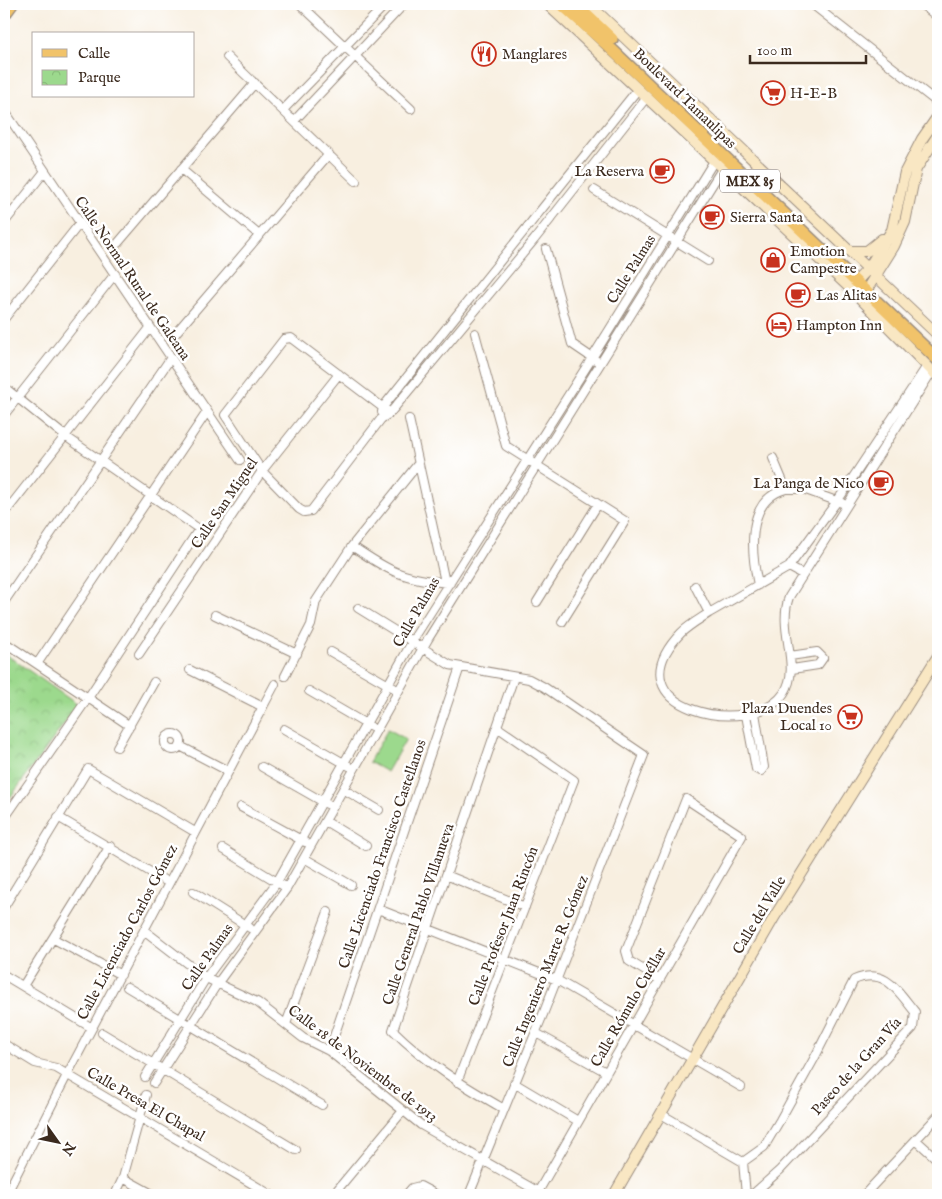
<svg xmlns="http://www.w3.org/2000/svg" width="942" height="1199" font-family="'IM FELL English',serif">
<defs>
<pattern id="park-crowns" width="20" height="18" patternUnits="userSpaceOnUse" patternTransform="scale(1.25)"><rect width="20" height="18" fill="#9cd98d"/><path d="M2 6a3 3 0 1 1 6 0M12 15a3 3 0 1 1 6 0" fill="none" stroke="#87ba79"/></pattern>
</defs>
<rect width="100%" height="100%" fill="#fff"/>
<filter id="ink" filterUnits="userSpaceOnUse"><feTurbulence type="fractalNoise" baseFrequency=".02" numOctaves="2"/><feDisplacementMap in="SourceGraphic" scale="10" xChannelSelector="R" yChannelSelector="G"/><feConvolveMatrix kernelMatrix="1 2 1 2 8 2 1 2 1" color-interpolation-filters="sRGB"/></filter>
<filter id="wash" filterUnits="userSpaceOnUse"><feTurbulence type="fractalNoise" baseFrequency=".0096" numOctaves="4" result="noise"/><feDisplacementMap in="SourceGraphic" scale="20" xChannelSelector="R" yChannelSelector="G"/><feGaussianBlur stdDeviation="1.12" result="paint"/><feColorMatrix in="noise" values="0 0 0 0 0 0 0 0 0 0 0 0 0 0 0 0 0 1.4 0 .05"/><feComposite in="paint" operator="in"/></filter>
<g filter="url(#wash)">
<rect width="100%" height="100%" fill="#f8efe0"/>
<path fill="url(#park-crowns)" stroke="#6c8256" d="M4,653L78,705L4,806Z"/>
<path fill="#9cd98d" stroke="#6c8256" d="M388,729L406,739L387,772L369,762Z"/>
</g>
<g filter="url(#ink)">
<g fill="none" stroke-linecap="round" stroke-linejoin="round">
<g stroke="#9a8c7f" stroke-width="10">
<path id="street" d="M300,4L411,109
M812,4L938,103
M921,4L938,17
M227,57L356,181
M4,110L240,460
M283,110L386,4
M294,121L404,4
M181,169L259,235
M594,190L708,261
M4,223L45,171
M118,243L255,83
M546,249L572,344L597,361
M4,319L80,223
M475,333L506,446L625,521L562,622
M174,335L329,154
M4,387L65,436L199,529L88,698L4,819
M382,412L383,407L638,89
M390,413L291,338L284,339L225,415L262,471L299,509L304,512L311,511L381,419L390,413L534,240L646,98
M4,415L115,274
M409,419L445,582
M773,458L786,489H803L842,503
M4,514L150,328
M352,546C390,572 403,579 450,583
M789,567L838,500L927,366
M758,585C751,552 745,500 786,489
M695,586L709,613L789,567L802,574
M4,602L170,359
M537,602L598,504
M358,608L450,665L529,679L544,687L644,755L544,1012L469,1195
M709,613C700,619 689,625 681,633C607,710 753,740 784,693C802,666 777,631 789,597L932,371
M215,615L297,654
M4,642L130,726
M331,652L394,688
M139,654L262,471L339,374
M790,656L817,652L823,658L818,665L792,669
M37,664L207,412
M190,670L263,707
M285,676L311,625L316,601L352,546L418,464
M309,691L371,727
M746,715L756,769L761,771L764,767L755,713
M284,729L349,766
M165 742a8 8 0 1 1 16 0a8 8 0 1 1-16 0Z
M180,746L228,771
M117,747L154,682
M262,767L327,804
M343,789L379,810
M241,807L305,842
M58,817L169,883
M325,821L366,846
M223,849L287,888
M304,858L351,885
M446,875L525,907
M193,892L250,928
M4,907L88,769L195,832
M378,909L557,980L741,1087
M145,931L206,978L257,1002L303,1038L329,1051L421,1125L544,1195
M54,939L121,975
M4,975L92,1028
M23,986L110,846
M127,987L322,1105
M286,1024L328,912
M102,1033L296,1150
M536,1033L606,1072
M4,1044L35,1063L56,1068L271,1195
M329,1051L460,667
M145,1077L206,978L277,882L416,635L592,358L714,161
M457,1082L574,780L497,727
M154,1083L217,984L287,888L428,639L722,169
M514,1083L578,1121
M504,1109C464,1086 426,1063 393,1030L514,677
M661,1114L743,1162L746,1195
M916,1140L938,1160
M743,1162L764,1147L780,1120L815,1057L854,980C885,967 897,990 915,1012L913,1028L780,1170L752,1195
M123,1178L154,1195
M538,1192L742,836L686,799L626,951L629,961L660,980
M6,1195L67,1075L275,684
M115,1195L123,1178L146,1095
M333,1195L402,1112
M406,1195L412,1188L420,1186L437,1195
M864,1195L938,1116"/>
</g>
<g stroke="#9a8c7f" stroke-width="12">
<path id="secondary" d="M547,4L850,288L938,377
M589,4L938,335
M849,251H867L882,239
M852,286L868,269L892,230L905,172L922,139L938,116
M862,297L894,246L905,222L916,169L938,135
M614,1195L775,916L938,656"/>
</g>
<g stroke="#9a8c7f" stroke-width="14">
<path id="primary" d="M561,4L607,45L938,360
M575,4L612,39
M4,15L12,4"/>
</g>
<use href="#street" stroke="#fff" stroke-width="8"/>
<use href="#secondary" stroke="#f9e7c3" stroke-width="10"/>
<use href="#primary" stroke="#f1c36a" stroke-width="11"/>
</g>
</g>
<defs>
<g id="restaurant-ring" transform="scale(1.25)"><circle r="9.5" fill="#fff" stroke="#c8321e" stroke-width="1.5"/><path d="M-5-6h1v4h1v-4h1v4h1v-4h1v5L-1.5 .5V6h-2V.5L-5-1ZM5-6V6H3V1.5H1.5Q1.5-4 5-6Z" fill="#c8321e"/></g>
<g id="supermarket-ring" transform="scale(1.25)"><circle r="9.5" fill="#fff" stroke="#c8321e" stroke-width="1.5"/><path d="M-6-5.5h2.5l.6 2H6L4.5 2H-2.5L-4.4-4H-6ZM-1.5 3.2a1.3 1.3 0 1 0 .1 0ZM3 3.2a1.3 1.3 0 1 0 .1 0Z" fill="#c8321e"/></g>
<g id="cafe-ring" transform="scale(1.25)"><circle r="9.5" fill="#fff" stroke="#c8321e" stroke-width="1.5"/><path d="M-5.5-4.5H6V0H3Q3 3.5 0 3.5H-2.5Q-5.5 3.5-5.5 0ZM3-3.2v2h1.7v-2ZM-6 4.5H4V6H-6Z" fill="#c8321e"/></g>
<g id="shop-ring" transform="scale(1.25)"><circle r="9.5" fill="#fff" stroke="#c8321e" stroke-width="1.5"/><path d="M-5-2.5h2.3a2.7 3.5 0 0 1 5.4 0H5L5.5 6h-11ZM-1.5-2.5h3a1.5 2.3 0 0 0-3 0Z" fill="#c8321e"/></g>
<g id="hotel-ring" transform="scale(1.25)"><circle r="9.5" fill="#fff" stroke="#c8321e" stroke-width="1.5"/><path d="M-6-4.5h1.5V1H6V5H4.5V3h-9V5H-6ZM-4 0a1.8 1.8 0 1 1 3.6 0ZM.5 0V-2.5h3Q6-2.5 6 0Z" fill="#c8321e"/></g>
</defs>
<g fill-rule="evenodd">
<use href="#restaurant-ring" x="484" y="54"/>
<use href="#supermarket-ring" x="773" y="93"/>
<use href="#cafe-ring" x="662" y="171"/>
<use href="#cafe-ring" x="712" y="217"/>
<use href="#shop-ring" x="773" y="260"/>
<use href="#cafe-ring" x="798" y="295"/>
<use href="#hotel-ring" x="779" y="325"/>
<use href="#cafe-ring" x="881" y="483"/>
<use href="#supermarket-ring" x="850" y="717"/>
</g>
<g text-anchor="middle" stroke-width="5" stroke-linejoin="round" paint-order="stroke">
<rect fill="#fff" stroke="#766a62" stroke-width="1" x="720" y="169.5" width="60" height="23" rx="4"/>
<g font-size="14" font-weight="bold" fill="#3b2a1e">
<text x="750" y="186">MEX 85</text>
</g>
<g font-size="15" fill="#3b2a1e" stroke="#fff" text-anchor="start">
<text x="502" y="59">Manglares</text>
<text x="790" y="98">H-E-B</text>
<text x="644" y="176" text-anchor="end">La Reserva</text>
<text x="730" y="222">Sierra Santa</text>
<text x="790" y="256">Emotion<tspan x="790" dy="17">Campestre</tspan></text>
<text x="816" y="300">Las Alitas</text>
<text x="796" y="330">Hampton Inn</text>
<text x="864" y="488" text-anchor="end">La Panga de Nico</text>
<text x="832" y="713" text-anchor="end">Plaza Duendes<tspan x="832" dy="17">Local 10</tspan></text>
</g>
<g font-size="15" fill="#3b2a1e" stroke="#fff">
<text transform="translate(685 98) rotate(44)" y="5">Boulevard Tamaulipas</text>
<text transform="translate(631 269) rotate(-58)" y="5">Calle Palmas</text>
<text transform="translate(133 278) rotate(56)" y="5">Calle Normal Rural de Galeana</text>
<text transform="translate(224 503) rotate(-56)" y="5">Calle San Miguel</text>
<text transform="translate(416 612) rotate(-60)" y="5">Calle Palmas</text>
<text transform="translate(382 854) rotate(-71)" y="5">Calle Licenciado Francisco Castellanos</text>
<text transform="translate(418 914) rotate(-71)" y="5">Calle General Pablo Villanueva</text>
<text transform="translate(759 915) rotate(-59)" y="5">Calle del Valle</text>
<text transform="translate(503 926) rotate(-69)" y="5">Calle Profesor Juan Rincón</text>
<text transform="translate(127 932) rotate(-62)" y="5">Calle Licenciado Carlos Gómez</text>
<text transform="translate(207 957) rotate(-55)" y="5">Calle Palmas</text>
<text transform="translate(545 971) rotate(-68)" y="5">Calle Ingeniero Marte R. Gómez</text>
<text transform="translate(628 1007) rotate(-60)" y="5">Calle Rómulo Cuéllar</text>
<text transform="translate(363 1063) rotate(37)" y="5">Calle 18 de Noviembre de 1913</text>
<text transform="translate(856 1066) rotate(-48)" y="5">Paseo de la Gran Vía</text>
<text transform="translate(146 1104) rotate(30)" y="5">Calle Presa El Chapal</text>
</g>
</g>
<rect width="942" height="1199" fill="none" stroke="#fff" stroke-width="20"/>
<rect x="32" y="32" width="162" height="65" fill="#ffffff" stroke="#b1aaa5"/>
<rect x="42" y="49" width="25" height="8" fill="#f1c36a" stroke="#b1aaa5"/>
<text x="78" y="58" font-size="15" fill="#3b2a1e">Calle</text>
<rect x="42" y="70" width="25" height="15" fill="url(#park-crowns)" stroke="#b1aaa5"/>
<text x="78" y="82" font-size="15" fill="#3b2a1e">Parque</text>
<g transform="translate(58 1142) rotate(123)" stroke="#ffffff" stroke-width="4" paint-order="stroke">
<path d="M0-4L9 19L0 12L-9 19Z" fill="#3b2a1e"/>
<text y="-8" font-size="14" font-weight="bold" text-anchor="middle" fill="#3b2a1e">N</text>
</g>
<path d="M750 55v8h116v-8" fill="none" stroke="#3b2a1e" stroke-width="2.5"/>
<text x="757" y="55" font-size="15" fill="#3b2a1e" stroke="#ffffff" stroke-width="4" paint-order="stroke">100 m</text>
</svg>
